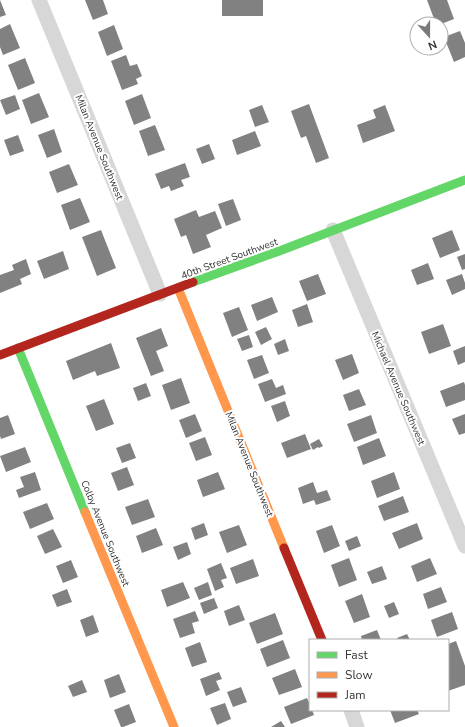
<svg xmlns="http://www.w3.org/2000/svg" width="465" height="727" font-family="'Nunito Sans',sans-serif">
<rect width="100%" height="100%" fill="#fff"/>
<path fill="#818181" d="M0,0L6,15L0,17Z
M85,0H103L108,14L93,20Z
M222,0H263V16H222Z
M427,0H447L454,19L441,24H436Z
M10,24L20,48L3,55L0,47V29Z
M114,25L123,49L107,56L98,32Z
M460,31L465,43V57L454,62L444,37Z
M126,55L130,66L137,64L142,76L136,79L138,84L122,90L111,61Z
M25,58L35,83L18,90L8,65Z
M39,93L49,117L31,124L22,100Z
M142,94L151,118L134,125L125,101Z
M15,95L20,109L6,115L0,100Z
M309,104L329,158L316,163L306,136L301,138L291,111Z
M262,105L269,122L255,127L249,110Z
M385,105L395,131L363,143L357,125L376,118L373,110Z
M155,125L165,150L148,156L139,131Z
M54,129L62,152L47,158L38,135Z
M255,131L261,146L237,155L232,140Z
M18,135L24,151L10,156L4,140Z
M209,144L215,159L202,164L196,149Z
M185,163L190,177L181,180L184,186L171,191L169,186L161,189L155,174Z
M69,164L78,185L57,193L49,172Z
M80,198L90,222L70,230L61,205Z
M233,199L241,220L226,226L218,204Z
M196,210L199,217L215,211L222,228L206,235L211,247L193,254L186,235L181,237L174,219Z
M101,230L116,268L97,276L82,237Z
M452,230L460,250L440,258L432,238Z
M63,251L69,269L44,279L37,261Z
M465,254V269L462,270L457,257Z
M26,259L31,274L20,279L22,284L0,293V275L14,270L12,265Z
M428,263L434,279L417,285L411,270Z
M318,274L326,294L307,301L299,281Z
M462,274L465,283V289L452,295L446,280Z
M272,297L278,312L257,321L251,305Z
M307,304L313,322L298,327L292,310Z
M239,307L248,330L232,337L223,313Z
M443,324L451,346L429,354L421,332Z
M266,327L272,339L261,345L255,332Z
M161,328L168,346L156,351L164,371L151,376L136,338Z
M249,335L253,347L242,351L237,339Z
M285,339L289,351L278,355L274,344Z
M111,343L120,368L97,376L95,371L73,380L66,361Z
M465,346V362L458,365L453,351Z
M352,354L359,373L343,380L335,360Z
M262,355L269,373L254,379L247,360Z
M181,378L190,403L171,410L162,385Z
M272,379L276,388L283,385L286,394L265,402L258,384Z
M464,382L465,385V400L446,407L440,391Z
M146,383L151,396L138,401L133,388Z
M359,389L366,405L349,411L343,395Z
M104,399L114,424L96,431L86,406Z
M285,401L290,416L277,422L271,406Z
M195,414L202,431L186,438L179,420Z
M465,414V433L459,435L452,419Z
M8,415L15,434L1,439L0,436V418Z
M371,415L377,433L354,442L347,424Z
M305,434L311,449L287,458L281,443Z
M205,437L212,455L196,461L189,443Z
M379,438L386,456L363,465L357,447Z
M319,439L323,446L319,448L318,447L313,450L310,444Z
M130,443L136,458L122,463L116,448Z
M25,447L31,462L6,472L0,456Z
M127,467L134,485L118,491L111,473Z
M35,472L41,490L19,498L16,490L24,487L20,477Z
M218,472L225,489L203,497L197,480Z
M394,472L400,489L377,498L371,481Z
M313,482L317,493L327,490L331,500L316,505L314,500L303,504L298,488Z
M403,496L409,512L384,521L378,506Z
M148,499L155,517L132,525L125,507Z
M47,503L54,519L30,529L23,512Z
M204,523L208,535L195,540L191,528Z
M417,523L423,539L399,549L392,533Z
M239,525L247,545L227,553L219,532Z
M332,525L340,546L324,553L316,531Z
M156,528L163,545L142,553L136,536Z
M53,529L62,547L45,554L37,536Z
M357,536L361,546L349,551L345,541Z
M187,542L191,554L178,560L173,547Z
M349,558L357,580L339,587L331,565Z
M430,558L437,574L417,582L411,566Z
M253,559L259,576L236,584L230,568Z
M71,560L78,577L63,583L56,566Z
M221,563L227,578L221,580L224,587L215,591L207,569Z
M382,566L387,579L372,584L367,572Z
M183,582L190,598L167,607L161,590Z
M208,582L212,595L199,600L194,588Z
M441,587L447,602L428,609L423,594Z
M67,589L72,602L57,607L52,595Z
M362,594L370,617L354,623L345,601Z
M214,598L218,608L204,614L200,603Z
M394,602L399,614L389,618L384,606Z
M239,605L245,620L229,626L224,611Z
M195,611L199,621L192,623L195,633L180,638L173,619Z
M452,612L458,629L437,637L431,620Z
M275,613L283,634L257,644L249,623Z
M93,615L99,632L86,637L80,620Z
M377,630L381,640H362L361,636Z
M407,634L410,640H398L397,638Z
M283,640L290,658L267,667L260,649Z
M456,641L465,666V685L448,691V644Z
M200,642L207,662L192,667L185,648Z
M295,669L302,687L279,695L272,678Z
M219,672L222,679L216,681L220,690L206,696L200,679Z
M119,674L126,692L110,698L104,680Z
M82,680L87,692L73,697L68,686Z
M241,687L247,702L233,707L227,692Z
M307,698L310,705V710H312L314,715L291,724L284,707Z
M225,703L231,719L217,725L210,708Z
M129,704L136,722L123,727H121L114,710Z
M390,710H417L419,714L395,723Z
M281,721L285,727H271Z"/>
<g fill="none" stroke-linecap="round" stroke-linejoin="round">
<path stroke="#d7d7d7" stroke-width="15" d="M39,0L160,294
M333,230L465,546
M351,710L357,727"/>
<path stroke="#63d668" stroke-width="9" d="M193,282L282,250L465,180
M18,348L85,512"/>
<path stroke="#ff974d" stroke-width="9" d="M178,288L284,548
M85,512L174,727"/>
<path stroke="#b3261e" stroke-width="9" d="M0,355L193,282
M284,548L322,640"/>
</g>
<g text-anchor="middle" stroke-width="4" stroke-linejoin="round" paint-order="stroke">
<g font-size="10" fill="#333" stroke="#fff">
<text transform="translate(100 147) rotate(68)" y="4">Milan Avenue Southwest</text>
<text transform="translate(229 258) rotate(-20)" y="4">40th Street Southwest</text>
<text transform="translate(399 388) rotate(67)" y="4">Michael Avenue Southwest</text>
<text transform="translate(250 464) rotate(68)" y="4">Milan Avenue Southwest</text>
<text transform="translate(106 533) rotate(68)" y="4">Colby Avenue Southwest</text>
</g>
</g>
<rect x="309" y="639" width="140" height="72" fill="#ffffff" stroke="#adadad"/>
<rect x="317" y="652" width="20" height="6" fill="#63d668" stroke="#adadad"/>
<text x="345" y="659" font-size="12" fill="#333333">Fast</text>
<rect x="317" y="672" width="20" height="6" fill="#ff974d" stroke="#adadad"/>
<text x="345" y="679" font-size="12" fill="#333333">Slow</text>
<rect x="317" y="692" width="20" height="6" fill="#b3261e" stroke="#adadad"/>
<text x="345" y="699" font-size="12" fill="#333333">Jam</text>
<g transform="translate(429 36) rotate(159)"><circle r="19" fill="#ffffff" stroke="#adadad"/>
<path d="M0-3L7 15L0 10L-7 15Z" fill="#7a7a7a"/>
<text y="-6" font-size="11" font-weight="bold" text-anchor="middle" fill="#333333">N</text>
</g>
</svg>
